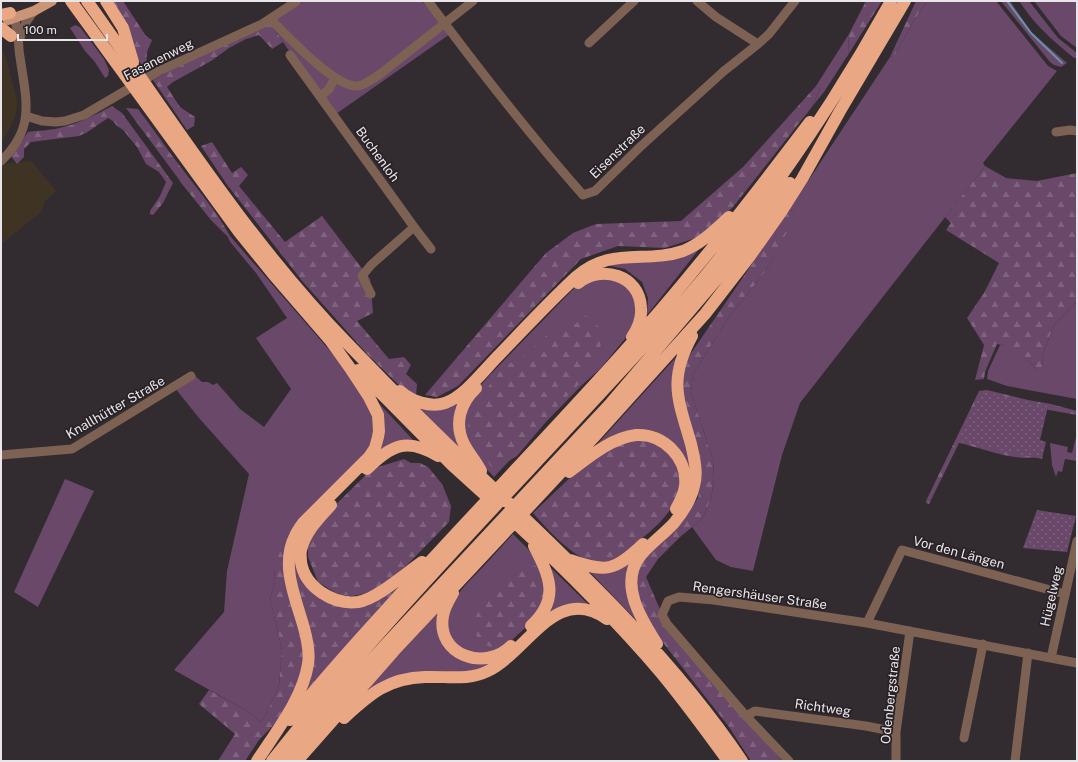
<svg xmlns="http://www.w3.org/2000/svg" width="1078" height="762" font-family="'Public Sans',sans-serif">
<defs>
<pattern id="forest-firs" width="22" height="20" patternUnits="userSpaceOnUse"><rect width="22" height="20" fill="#694869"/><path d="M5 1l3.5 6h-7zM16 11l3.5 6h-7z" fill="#7e627e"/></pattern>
<pattern id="park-dots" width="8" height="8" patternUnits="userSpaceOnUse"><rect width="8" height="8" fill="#694869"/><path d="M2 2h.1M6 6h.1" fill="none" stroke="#7e627e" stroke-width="1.8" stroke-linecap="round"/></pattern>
</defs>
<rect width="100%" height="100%" fill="#322c31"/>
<path fill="#3f3424" d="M1,49L6,58L17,100L16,113L10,128L1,142Z
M31,161L56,191L45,201L41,212L1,244V164Z"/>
<path fill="#694869" d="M304,1H422L450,34L336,114L323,103L270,22Z
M927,1H996L1048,66L1057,71L983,163L985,166L800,403L782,455L753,571L731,567L716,560L692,527L702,519L711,499L714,479L713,460L691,392L693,374L729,317L765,272L796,214L794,211L789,210L890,57L895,55L914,20Z
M1001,1H1010L1032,33L1067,63L1061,67L1054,65L1050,62Z
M1019,1H1029L1058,38L1077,53V58H1074C1051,39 1036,26 1019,1Z
M1034,1H1077V48L1061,36Z
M75,25L80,27L104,59L109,70L108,76L105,78L95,62L85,51L70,28Z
M849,34L848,55L824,92L811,108L820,89L816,86Z
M230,236L344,367L375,416L372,447L286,549L274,566L275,582L270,598L282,650L279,686L265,716L261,722L247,711L174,670L224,612L227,571L249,474L199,418L175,388L194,375L202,382H208L213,385L217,383L240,409L264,427L291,389L256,338L287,318L256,273L231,243L228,238Z
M700,248L647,315L648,298L642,282L625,269L600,264Z
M594,276L622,279L638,305L633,329L600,369L582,385L545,423L517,456L509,461L494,477L471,453L464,437L465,406L474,393L487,378L581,281Z
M1077,301V399L1007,386L987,379L988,371L1000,345L1011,346L1032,364L1037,371L1043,369L1042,356L1054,325Z
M678,355L690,453L691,485L591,451Z
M466,391L464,452L411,405H420Z
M374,398L415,442L377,454Z
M1077,433V461L1065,459L1062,472L1058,471L1056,477L1052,465L1050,443L1068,447L1067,452L1072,453Z
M65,479L94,491L38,607L14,592Z
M513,534L527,548L540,564L500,649C495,650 488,655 482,655C477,655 461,649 457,645C431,617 462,588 482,568C492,557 503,545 513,534Z
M633,557L639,623L588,570Z
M546,563L591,607L549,616L546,612Z
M444,606L450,651L501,657L485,668L369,691L370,686Z"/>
<path fill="url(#forest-firs)" d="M110,1H123L146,36L152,40L147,52L146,70L136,57Z
M866,1H882L848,55L849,34Z
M916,1H927L914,20L895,55L890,57Z
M270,22L283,42L272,49L259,35L246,39L229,48L211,61L173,82L167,87L180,107L195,117L194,126L187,130L153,80L177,66Z
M816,86L820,89L811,108L733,207L702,236L665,248L618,246L581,259L458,386L437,397L425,395L546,253L573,233L596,224L681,221L743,167Z
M112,106L122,113L173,183L163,203L153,215L150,214V211L160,196L166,182L159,172L146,164L137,147L123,130L116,125L113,121L108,118L86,133L79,136L31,142L24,149V157L17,164L10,155L17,148L28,132C38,130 49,131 59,128C78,124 95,115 112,106Z
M126,108L138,109C153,128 165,147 180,166C197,189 216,210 230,236L229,238L211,220L186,189Z
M212,142L232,173L241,167L248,175L239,186L285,242L322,216L370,279L373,313L357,321L389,359L404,357L411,365L406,374L417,384L416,395L404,390L368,355L303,282L228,186L201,146Z
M985,166L1006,178L1037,181L1077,173V301L1054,325L1042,356L1043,369L1040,373L1037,371L1032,364L1011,347L997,344L985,372L984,379L975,380L984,345L967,318L984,293L999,263L946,230L951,223L945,217Z
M789,210L794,211L797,214L765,272L729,317L693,374L691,392L713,460L714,479L711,499L702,519L680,537L658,559L646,577L665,621L782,761H751L729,727L657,635L635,593L637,572L646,557L683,519L698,498L701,476L680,390L685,362Z
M585,315L598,326L601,342L599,355L591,362L587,373L582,381L537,428L518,451L509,458L494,471L472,438L468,428L470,411L504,366L516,361L525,356L549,333H556L567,324L574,325Z
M987,390L1028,400L1051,404L1077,411V415L1038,408L1039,456C1020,464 980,447 959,443L929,504L926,503V501L979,391Z
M646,440C652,443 660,445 665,449C702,481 669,517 641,539C630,549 616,563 600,563C577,563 547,529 533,513L576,472L600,454L627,441Z
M404,459L411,463H420L428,467L442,484L451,506L449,522L407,565L391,578L375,589L363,594L352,596L342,595L334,592L318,582L308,557V543L320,520L372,469Z
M286,549L297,559L336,606L396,587L398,588L305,693L259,740L245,761H218L235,734L199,704L209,690L247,711L261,722L265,716L279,686L282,650L270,598L275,582L274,566L280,552Z
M536,566L544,576L547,588L538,616L512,640L500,649L488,646L477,637L474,620L481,606L499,584L522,568Z"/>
<path fill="url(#park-dots)" d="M985,392L1048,406L1040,440L1046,442L1042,459L957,441L980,393Z
M1037,510L1076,516L1067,552L1023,548Z"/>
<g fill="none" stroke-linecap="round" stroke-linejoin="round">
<path stroke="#6792b0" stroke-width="2" d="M1007,1L1031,33L1062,63"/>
<path stroke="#7d6254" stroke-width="9" d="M428,1C477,67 528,133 583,195L595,191L640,147L724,71L758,44L769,34L795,1
M697,1L716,17L758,44
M270,19C287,35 334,87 357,86C365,85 372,79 379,75L473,1
M20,38L26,22L34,11
M589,43L634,1
M290,55L414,227L371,265L362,276L371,294
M320,97L329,89L335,78
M26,116L42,121L56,122L65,121L84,115L159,71L262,24L297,1
M1056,132L1070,130L1077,131
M1,161C36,128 26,99 20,57C17,41 21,28 10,13
M414,227L431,249
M1,455L72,449L191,376
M867,623L902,550L1065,594
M1051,658L1077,541
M746,716L755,711L866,726L896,732
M964,738L983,644
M789,761L746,716L667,624L662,615L668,601L679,597L714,600L867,623L1077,663
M896,761V732L910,631
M1015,761L1028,653"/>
<path stroke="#ca9477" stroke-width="10" d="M8,20L34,11L52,1"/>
<path stroke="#e9a784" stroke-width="12" d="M71,1L239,232L273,274L330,340L350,368L369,397L378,415L379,431L378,437L375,448L369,457L303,523C300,527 297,531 295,536C280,565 296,599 304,628C307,639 310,652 308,664C303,698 275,733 257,761
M87,1C170,117 247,240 347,343C393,391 441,439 490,485C580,571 672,657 742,761
M106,1L123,28L133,62
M1,15L10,13
M1,28L11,36
M578,283C601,264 640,275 641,308C642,319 638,328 632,337
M358,370L452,465L495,504
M476,388C460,403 454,424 464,444C469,454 476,461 481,471
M400,391C411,401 430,408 445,403C465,396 484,370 499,355C524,329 549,302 576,277C610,246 646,264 683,251C701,244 715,230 729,217
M367,469C391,445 407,437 438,456
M569,472C589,457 611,438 636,435C664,433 688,459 685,486C684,494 680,502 676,509
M331,505C319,518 305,532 301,550C300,554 301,558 301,562C305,588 334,605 358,602C377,599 406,573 422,562
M510,518C563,567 615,619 662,674C685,702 707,732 728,761
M570,560C606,573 615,571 643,544
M453,593C449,600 444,608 443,616C436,655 485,672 511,646
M531,626C560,599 550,577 534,546
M657,644C641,619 618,583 641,555C651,543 664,534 674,523C683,512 691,500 694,486C698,473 694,457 691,444C678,399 668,380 692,336
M344,718C370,694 388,678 425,677C447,676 468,681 488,671C528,651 556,583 607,619
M290,720C320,683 352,647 384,612C462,525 544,441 622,354C689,280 750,201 810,122
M272,761C361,648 459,545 557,440C607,386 659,332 706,275C776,189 838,97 891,1
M286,761L348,686L388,642L611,403L727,267L790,183
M297,761L394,651L595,436L705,314L750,256L781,212L802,179L840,111L905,1"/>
</g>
<g text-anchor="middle" stroke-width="3.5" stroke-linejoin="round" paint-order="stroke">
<g font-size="13" fill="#e9e6e9" stroke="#282227">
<text transform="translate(158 59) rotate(-27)" y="5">Fasanenweg</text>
<text transform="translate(617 151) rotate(-44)" y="5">Eisenstraße</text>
<text transform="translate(378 154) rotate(54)" y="5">Buchenloh</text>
<text transform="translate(115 407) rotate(-30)" y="5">Knallhütter Straße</text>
<text transform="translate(959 552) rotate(15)" y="5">Vor den Längen</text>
<text transform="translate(760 595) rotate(8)" y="5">Rengershäuser Straße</text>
<text transform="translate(1051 596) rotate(-77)" y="5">Hügelweg</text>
<text transform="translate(890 695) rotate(-84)" y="5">Odenbergstraße</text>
<text transform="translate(823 707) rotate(8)" y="5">Richtweg</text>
</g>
</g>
<rect width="1078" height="762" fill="none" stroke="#e9e6e9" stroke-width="4"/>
<path d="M18 34v6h89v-6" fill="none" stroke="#e9e6e9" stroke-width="2"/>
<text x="24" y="34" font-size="12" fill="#e9e6e9" stroke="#282227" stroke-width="3" paint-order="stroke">100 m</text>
</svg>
